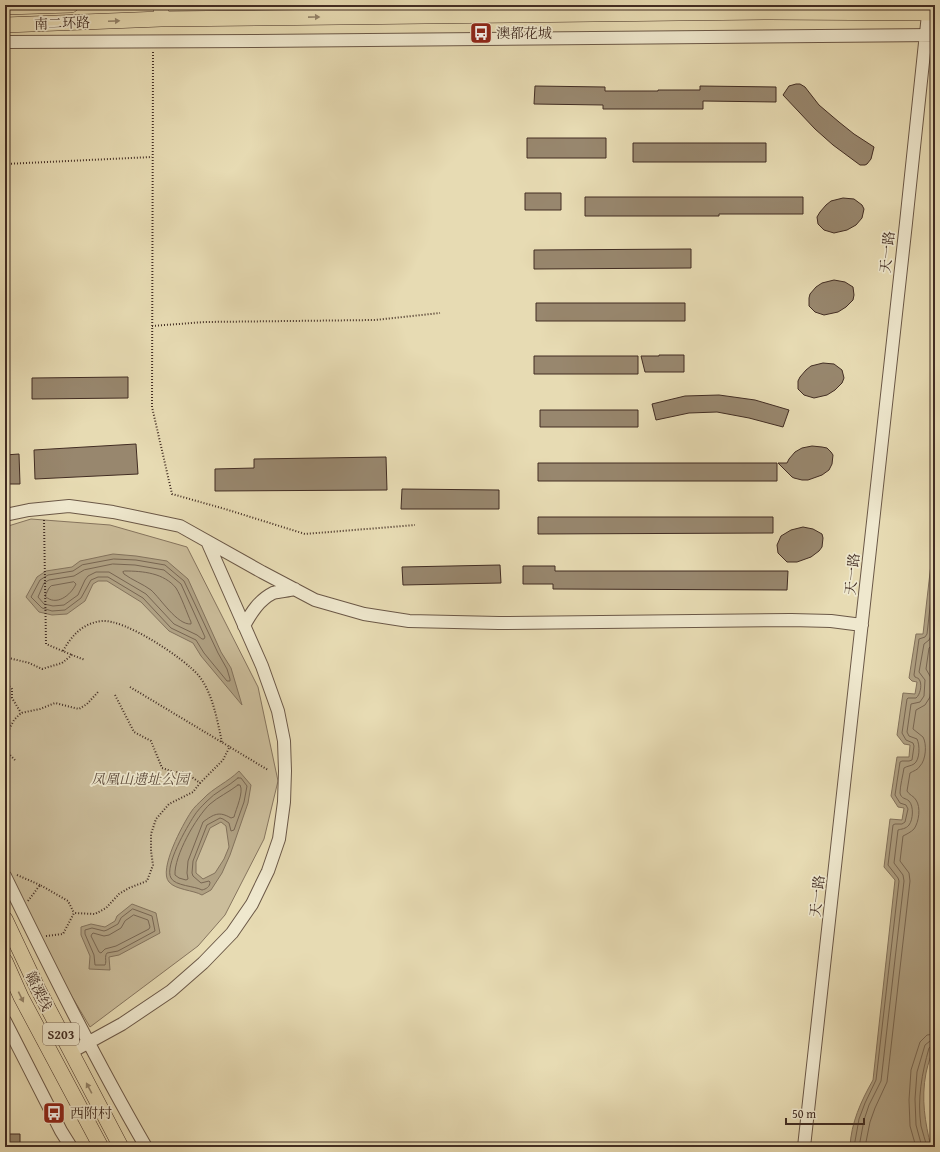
<svg xmlns="http://www.w3.org/2000/svg" width="940" height="1152" font-family="'Gentium Book Plus','Noto Serif SC',serif">
<rect width="100%" height="100%" fill="#e7dbb3"/>
<filter id="stains"><feTurbulence type="fractalNoise" baseFrequency=".005" numOctaves="4"/><feColorMatrix values="0 0 0 0 .2 0 0 0 0 .09 0 0 0 0 .02 0 0 0 .5 -.17"/></filter>
<radialGradient id="worn" r=".72"><stop offset=".6" stop-color="#630" stop-opacity="0"/><stop offset="1" stop-color="#630" stop-opacity=".3"/></radialGradient>
<path fill="#cbbd9b" stroke="#86755f" d="M31,519L110,525L187,547L258,687L278,781L264,839L225,915L198,946L90,1027L21,911L5,869V527Z"/>
<path fill="#afa082" stroke="#83725c" fill-rule="evenodd" d="M935,529V1043C932,1053 928,1063 926,1073C921,1099 925,1122 931,1147H850C851,1123 861,1101 873,1080L895,880L884,867L890,819L902,820L904,808L898,807L891,796L897,757H909L910,745L904,744L897,735L903,693L915,694L917,682L912,681L909,678L916,634H923Z
M113,554L136,556L167,561L188,579L221,652L231,668L242,705L201,656L193,643L169,631L141,602L107,581H98L93,584L85,601L67,614L52,615L39,612L26,597L37,577L46,571L72,567L80,561Z
M239,771L251,785L248,803L230,855L222,873L211,890L202,895C193,890 176,890 169,882C158,870 183,824 191,812C194,807 199,803 203,799C213,788 228,782 239,771ZM221,822L226,826L229,847L224,859L215,873L203,879L196,873V862L210,828Z
M132,904L156,913L160,933L119,955L109,957L110,970L89,969L90,956L81,935V927L91,924L105,927L115,921L117,916Z"/>
<g fill="none" stroke-linecap="round" stroke-linejoin="round">
<path stroke="#786652" stroke-width="1" d="M114,559L136,560L165,565L184,581L218,653L227,669L230,679V681H227L204,653L196,640L171,628L143,598L108,577H98L91,580L81,598L65,610L52,611L42,608L31,597L40,580L48,575L73,571L82,565Z
M113,564L135,565L164,570L181,584L205,637L204,639H202L197,635L174,624L146,594L109,572H96L88,576L85,580L78,595L64,605L53,606L44,604L38,597L44,583L49,580L74,576L84,570Z
M125,571C143,571 164,573 176,588C181,596 187,613 191,622V624C177,625 161,599 151,590C143,584 132,580 124,574L123,572Z
M74,582L76,584C71,595 56,607 45,596L49,588L51,586Z
M238,778H241L247,786L244,802L234,830L231,831L229,823L223,819L220,818L207,825L193,861L192,873L193,876L201,883L209,881L210,882C210,887 206,889 202,890C195,886 175,886 171,878C164,866 187,827 194,816C197,811 202,806 206,802C215,792 228,787 238,778Z
M238,785H240C244,792 236,809 234,817L231,818C219,811 214,814 203,822L188,861L187,873L188,879L186,880L179,878L175,875C174,856 196,817 210,804C218,797 229,792 238,785Z
M133,909L152,916L155,931L118,951L107,953C104,957 107,961 105,965H95L94,955L85,934V930L92,928L104,931L107,930L118,924L121,918Z
M134,915L148,920L150,927L149,929L116,946L105,949L101,953L99,952L91,936L92,934L93,933L104,936L109,935L121,928L125,921Z
M854,1147L859,1119L865,1103L876,1080L899,881L898,878L888,865L893,825L895,824H902L905,822L908,809L906,805L900,803L895,795L900,762L902,761H909L912,760L914,746L913,743L906,740L902,733L907,699L908,698H916C920,695 922,686 920,681C919,678 917,678 915,677L914,675L919,639L925,637L927,634L935,563
M859,1147L864,1120L869,1105L881,1081L904,881L903,875L894,863L898,830C901,829 906,829 909,825C913,820 914,806 909,801C906,798 901,799 900,793C900,786 903,775 904,768C907,766 911,766 914,764C920,760 920,745 917,739L909,736L907,732L911,704L920,702L924,696L925,680L919,672L924,644L929,640L931,636L935,606
M865,1147L870,1122L875,1108L887,1082L910,881L909,873L900,861L903,836C907,834 911,832 914,829C919,822 921,807 916,800C914,796 909,795 907,791L910,773C913,771 918,770 920,766C926,760 927,744 923,737C920,734 916,732 913,729L916,710L925,705L930,697L932,680L930,676L926,669L929,648L935,642
M916,1147L910,1126L909,1100L911,1070L920,1042L927,1035L935,1034
M922,1147L916,1125L915,1099L917,1072L925,1045L930,1041L935,1040
M927,1147C925,1140 923,1133 921,1126C917,1099 922,1073 929,1048L932,1045H935"/>
</g>
<path fill="#98876e" stroke="#422d23" d="M796,84H800L805,87L819,105L839,122L854,134L874,147L871,159L867,164L865,165H860L833,145L815,129L783,95L789,86Z
M535,86L605,87V91H658V90H700V86L776,87V102L703,101V109H603V105L534,104Z
M527,138H606V158H527Z
M633,143H766V162H633Z
M525,193H561V210H525Z
M585,197H803V214H719V216H585Z
M843,198L854,199L862,205L864,209L862,218L856,225L847,230L834,233L824,230L818,224L817,217L820,212L826,205L831,201Z
M691,249V268L534,269V250Z
M834,280L845,282L853,287L854,295L853,300L846,307L838,312L824,315L815,312L809,306V298L810,294L816,287L822,283Z
M536,303H685V321H536Z
M659,355H684V372H645L641,356H659Z
M534,356H638V374H534Z
M823,363L834,364L842,370L844,378L842,383L835,390L827,395L814,398L804,395L798,389V381L800,377L806,370L811,366Z
M128,377V398L32,399V378Z
M719,395L755,400L789,410L783,427L749,418L717,412L689,413L656,420L652,404L685,396Z
M540,410H638V427H540Z
M136,444L138,474L35,479L34,450Z
M812,446L822,447L827,448L831,452L833,455L832,464L829,470L822,475L808,480H802L794,478L792,477L778,463H787L789,459L795,452L802,448Z
M19,454L20,484H5V455Z
M386,457L387,490L215,491V469L254,468V459Z
M538,463H777V481H538Z
M402,489L499,490V509H401Z
M538,517H773V533L538,534Z
M803,527L813,529L822,534L823,538L822,547L819,551L811,557L797,562H787L778,553L777,545L781,536L791,530Z
M500,565L501,583L403,585L402,567Z
M523,566H555V571H788L787,590L553,589V584H523Z
M5,1134H20V1147H5Z"/>
<g fill="none" stroke-linecap="round" stroke-linejoin="round">
<g stroke="#6b5847" stroke-width="14">
<path id="tertiary" d="M5,42L256,41L935,35
M5,515L29,510L69,506L113,512L180,526L262,572L315,600L364,614L409,621L499,623L791,620L831,621L862,625
M244,626C251,613 259,600 273,593C279,591 288,591 295,589
M5,876C50,968 95,1059 146,1147
M5,1021L61,1131L71,1147
M71,1052L122,1024L171,991L203,963L232,933L252,904L268,871L279,839L284,802L285,771L284,741L278,711L262,666L207,541
M804,1147L906,223L929,5"/>
</g>
<g stroke="#422d23" stroke-width="16">
<path id="primary" d="M161,5V19
M5,7L71,5
M5,25L161,19L770,12L935,13
M5,919L38,989L121,1147
M5,961L21,997L101,1147"/>
</g>
<path stroke="#422d23" stroke-width="2" stroke-dasharray="1 2" stroke-linecap="butt" d="M153,52L152,407L172,494L225,509L305,534L415,525
M5,164L152,157
M152,326L205,322L375,320L440,313
M44,520L46,644L72,655
M63,651C72,635 83,623 102,621C125,619 184,658 199,676C213,694 217,720 222,742
M5,657L29,663L42,669L62,663L72,655L85,660
M5,682L12,689V698L21,713
M130,687L268,770
M115,695L134,732L151,741L162,768L174,772H185L200,783L223,760L230,746
M5,737L14,720L21,713L40,709L55,703L79,709L87,704L98,692
M5,748L6,751L15,760
M17,875L40,885
M28,901L40,885L68,901L74,913
M46,936L63,934L74,913L95,914L106,908L119,894L129,888L147,881L153,865L151,851V834L156,819L169,804L193,792L200,783"/>
<use href="#tertiary" stroke="#efe8ce" stroke-width="12"/>
<use href="#primary" stroke="#e7dbb3" stroke-width="15"/>
</g>
<defs><path id="oneway-solid" d="M-6-.8H1V-3.2L6.5 0L1 3.2V.8H-6Z"/></defs>
<g fill="#94846b">
<use href="#oneway-solid" transform="translate(314 17) rotate(-1)"/>
<use href="#oneway-solid" transform="translate(114 21) rotate(-2)"/>
<use href="#oneway-solid" transform="translate(21 997) rotate(64)"/>
<use href="#oneway-solid" transform="translate(89 1088) rotate(-118)"/>
</g>
<defs>
<g id="bus-square" transform="scale(1.15)"><rect x="-9" y="-9" width="18" height="18" rx="4" fill="#8f2418" stroke="#efe8ce"/><path d="M-5-6H5V4H4V6H2V4H-2V6H-4V4H-5ZM-3.5-4V0h7V-4ZM-3.5 1.2v1.5H-2V1.2ZM2 1.2v1.5H3.5V1.2Z" fill="#fff"/></g>
</defs>
<g fill-rule="evenodd">
<use href="#bus-square" x="481" y="33"/>
<use href="#bus-square" x="54" y="1113"/>
</g>
<g text-anchor="middle" stroke-width="3.5" stroke-linejoin="round" paint-order="stroke">
<rect fill="#efe8ce" stroke="#766556" stroke-width="1" x="43" y="1023" width="36" height="22" rx="3"/>
<g font-size="13" font-weight="bold" fill="#422d23">
<text x="61" y="1039">S203</text>
</g>
<g font-size="14" fill="#422d23" stroke="#efe8ce">
<text transform="translate(62 23) rotate(-2)" y="5">南二环路</text>
<text transform="translate(887 252) rotate(-84)" y="5">天一路</text>
<text transform="translate(852 574) rotate(-84)" y="5">天一路</text>
<text transform="translate(817 896) rotate(-84)" y="5">天一路</text>
<text transform="translate(39 991) rotate(64)" y="5">赣溧线</text>
</g>
<g font-size="14" fill="#422d23" stroke="#efe8ce" text-anchor="start">
<text x="496" y="38">澳都花城</text>
<text x="70" y="1118">西附村</text>
</g>
<g font-size="14" font-style="italic" fill="#5d4a3b" stroke="#efe8ce">
<text x="140" y="784">凤凰山遗址公园</text>
</g>
</g>
<rect width="940" height="1152" fill="none" stroke="#e7dbb3" stroke-width="20"/>
<rect x="6" y="6" width="928" height="1140" fill="none" stroke="#422d23" stroke-width="2"/>
<rect x="10" y="10" width="920" height="1132" fill="none" stroke="#422d23"/>
<path d="M786 1118v6h78v-6" fill="none" stroke="#422d23" stroke-width="2"/>
<text x="792" y="1118" font-size="12" fill="#422d23" stroke="#efe8ce" stroke-width="3" paint-order="stroke">50 m</text>
<rect width="100%" height="100%" filter="url(#stains)"/>
<rect width="100%" height="100%" fill="url(#worn)"/>
</svg>
